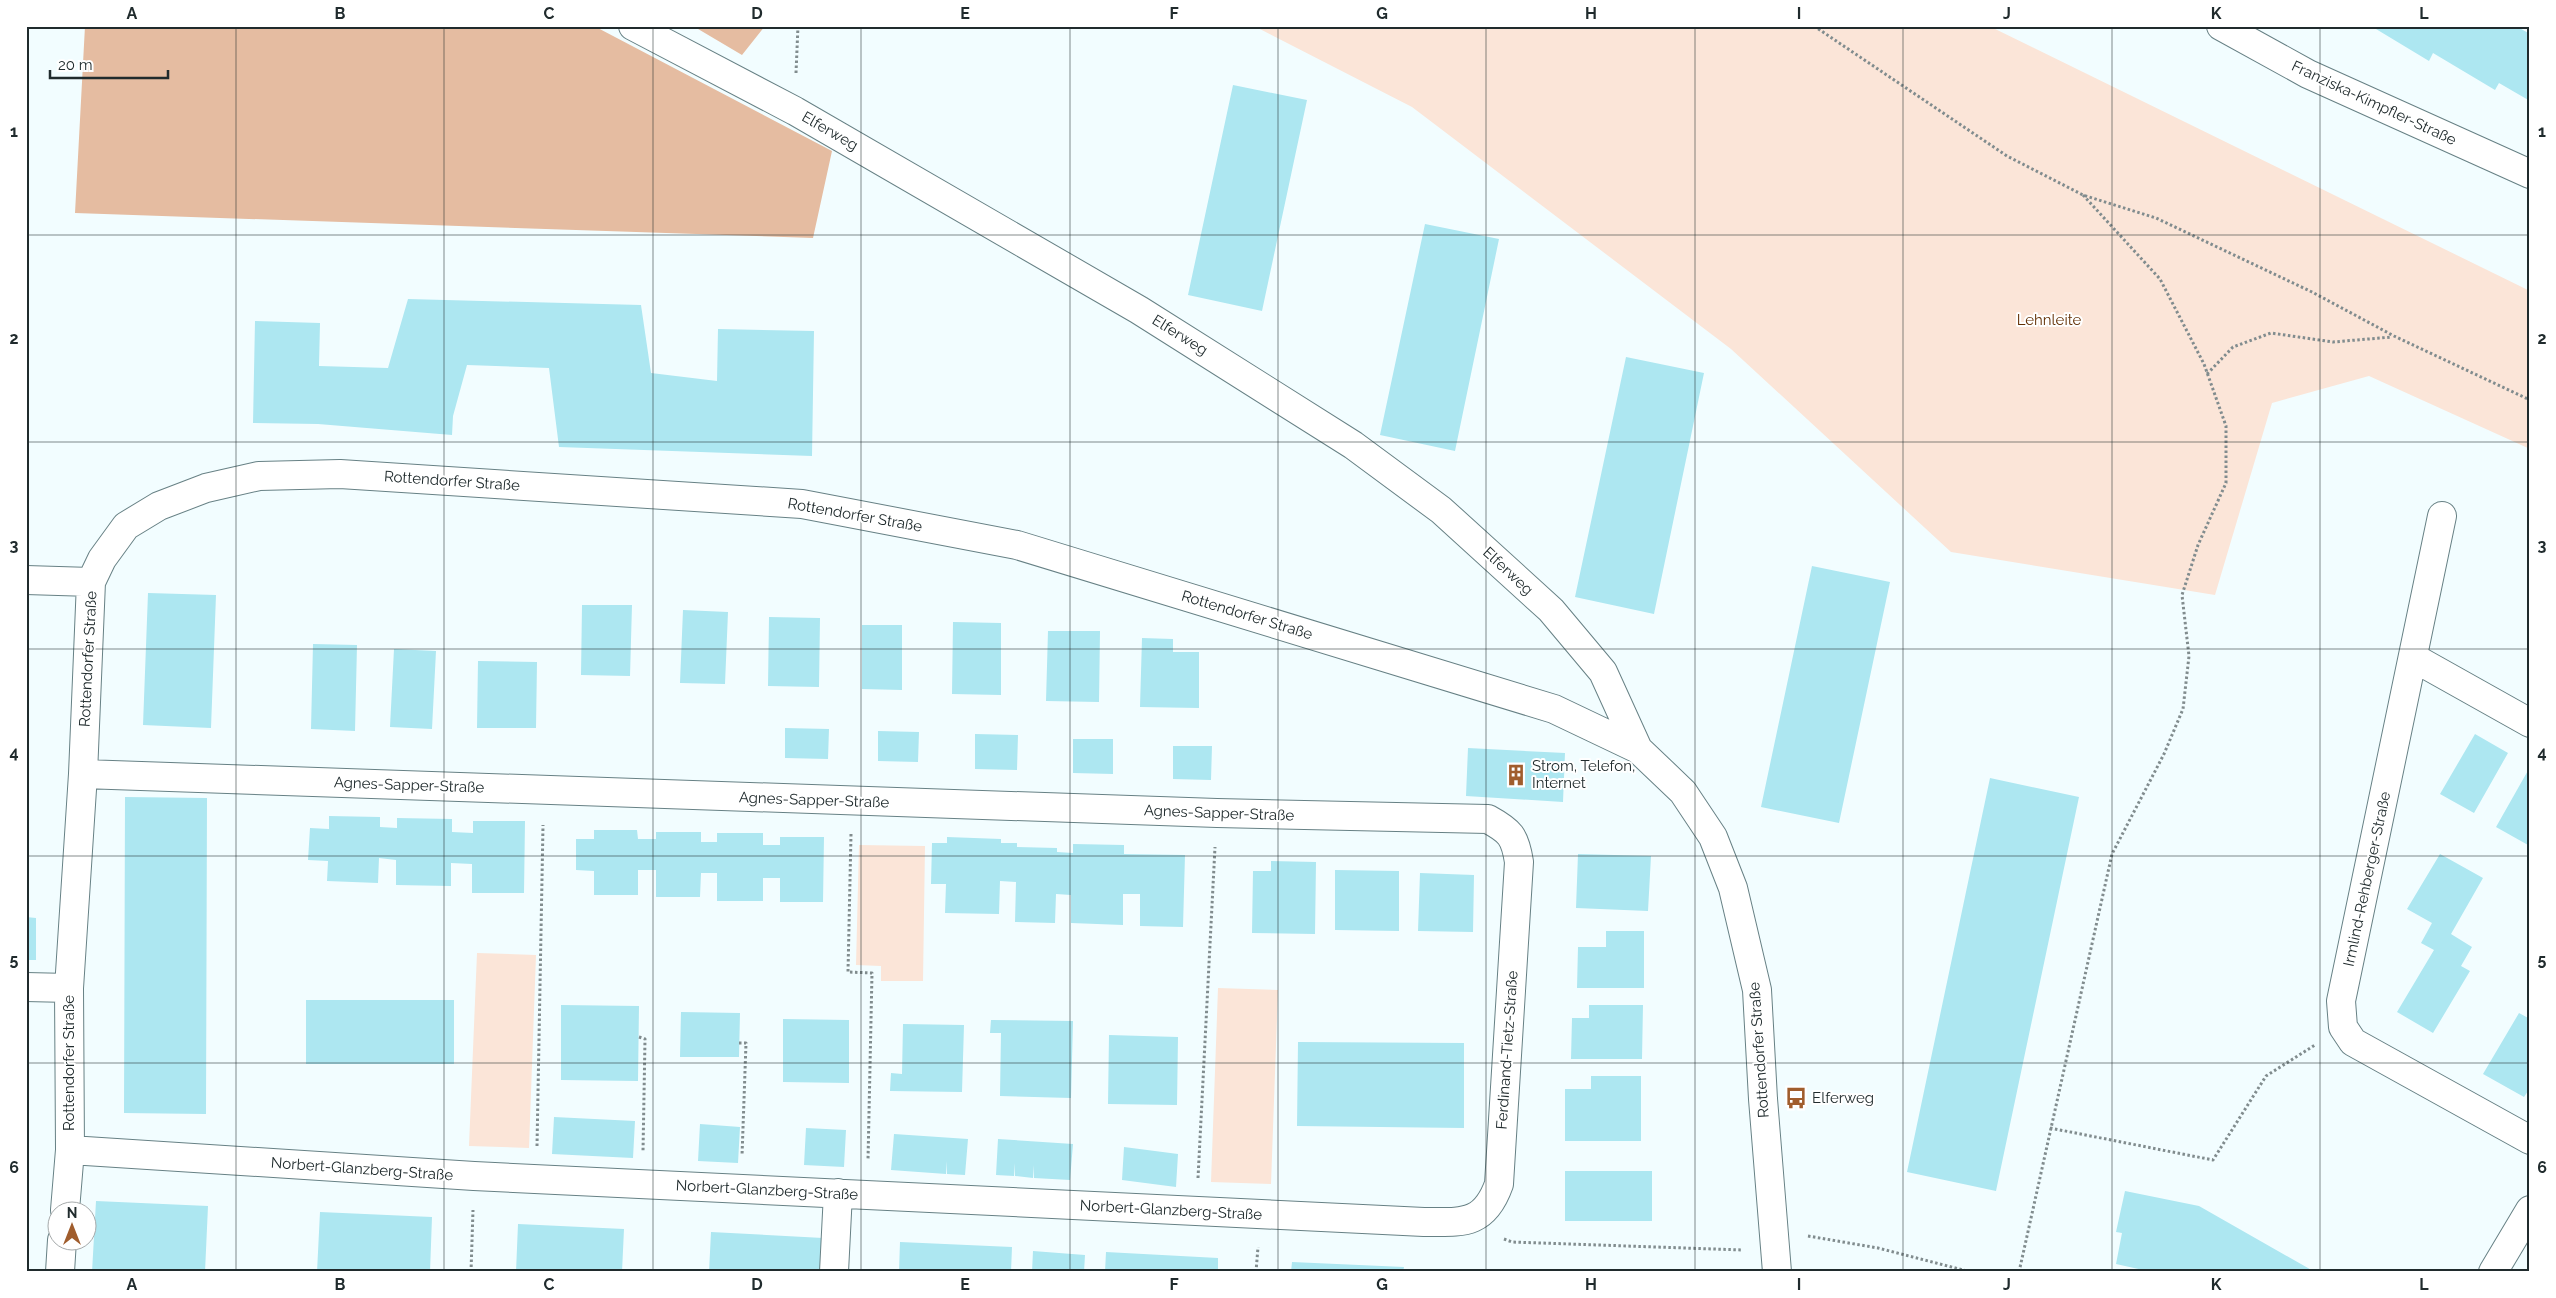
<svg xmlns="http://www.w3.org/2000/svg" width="2556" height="1298" font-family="Raleway,sans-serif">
<rect width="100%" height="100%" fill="#f2fdff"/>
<path fill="#fbe5d8" d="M1254,26H1989L2530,291V449L2369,376L2272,403L2215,595L1951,552L1731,349L1412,107Z
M859,845L925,846L923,981H881V966L856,965Z
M477,953L536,955L529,1148L469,1146Z
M1218,988L1278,990L1271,1184L1211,1182Z"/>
<path fill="#e5bca1" d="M85,26H594L832,151L813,238L75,213Z
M693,26H765L742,55Z"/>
<path fill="#ade7f1" d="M2371,26H2516L2530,34V101L2499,83L2495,90L2433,53L2429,61Z
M1233,85L1307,100L1262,311L1188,295Z
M1425,224L1499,239L1455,451L1380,435Z
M408,299L641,305L651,373L717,381L718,329L814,331L812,456L559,447L549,368L467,365L453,416L452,435L318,424L253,423L255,321L320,323L319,366L388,368Z
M1626,357L1704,373L1654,614L1575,597Z
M1812,566L1890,582L1839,823L1761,807Z
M148,593L216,595L211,728L143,725Z
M582,605H632L630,676L581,675Z
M683,610L728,612L725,684L680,683Z
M769,617L820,618L819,687L768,686Z
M953,622L1001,623V695L952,694Z
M862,625H902V690L862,689Z
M1048,631H1100L1099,702L1046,701Z
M1142,638L1173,639V652H1199V708L1140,707Z
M313,644L357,645L355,731L311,729Z
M394,649L436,651L432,729L390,727Z
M478,661L537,662L536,728H477Z
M785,728L829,729L828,759L785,758Z
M878,731L919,732L918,762L878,761Z
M975,734L1018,735L1017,770L975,769Z
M2475,734L2508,753L2474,813L2440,794Z
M1073,739H1113V774L1073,773Z
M1173,746H1212L1211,780L1173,779Z
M1468,748L1565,753L1563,802L1466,796Z
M2530,767V843L2528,845L2496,827Z
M1990,778L2079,797L1996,1191L1907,1172Z
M125,797L207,798L206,1114L124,1113Z
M329,816L380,817V827L397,828V818L452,819V832L473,833V821H525L524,893H472V864L451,863V886L396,885V860L379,858L378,883L327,881L328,861L308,860L310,828L329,829Z
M594,830H637L638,839H656V832H701V842H717V833H763V845H780V837H824L823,902H780V878H763V901H717V873H701L700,897H656V870H638V895H594V871L576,870V839H594Z
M947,837L1001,839V843H1017V847L1057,848V852L1073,853V844L1124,845V854L1185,855L1183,927L1140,926V894H1123V925L1071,923V895L1056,894L1055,923L1015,922L1016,882L1000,881L999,914L945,913L946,884H931L932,843H947Z
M1578,854L1651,856L1648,911L1576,908Z
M2440,854L2483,878L2451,934L2472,947L2461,966L2470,971L2433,1033L2397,1012L2434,950L2421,943L2432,923L2407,909Z
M1271,861L1316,862L1315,934L1252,933L1253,871H1271Z
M1335,870L1399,871V931L1335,930Z
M1420,873L1474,875L1473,932L1418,931Z
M26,917L36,918V960H26Z
M1606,931H1644V988H1577L1578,947H1606Z
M306,1000H454V1064H306Z
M561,1005L639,1006L638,1081L561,1080Z
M1589,1005H1643L1642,1059H1571L1572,1018H1589Z
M681,1012L740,1013L739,1057H680Z
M2519,1013L2530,1019V1088L2524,1097L2483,1074Z
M783,1019L849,1020V1083L783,1082Z
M991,1020L1073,1021L1071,1098L1000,1096L1001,1033H990Z
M903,1024L964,1025L962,1092L890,1091L891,1073L902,1074Z
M1109,1035L1178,1037L1177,1105L1108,1104Z
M1298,1042L1464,1043V1128L1297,1126Z
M1591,1076H1641V1141H1565V1089H1591Z
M554,1117L635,1121L633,1158L552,1154Z
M700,1124L740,1127L738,1163L698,1161Z
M806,1128L846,1130L844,1167L804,1165Z
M894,1134L968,1139L965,1175L947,1174V1161L946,1174L891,1170Z
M998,1139L1073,1144L1070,1180L1034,1178V1165L1033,1178L1015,1176V1163L1014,1176L996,1175Z
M1124,1147L1178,1154L1176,1187L1122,1180Z
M1565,1171H1652V1221H1565Z
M2125,1191L2199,1206L2315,1272H2152L2116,1264L2122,1233L2116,1232Z
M96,1201L208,1206L205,1272H92Z
M320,1212L432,1217L430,1272H317Z
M518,1224L624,1229L622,1272H516Z
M711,1232L823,1238L821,1272H709Z
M900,1242L1012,1247L1011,1272H899Z
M1033,1251L1085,1255L1084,1272H1032Z
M1106,1252L1218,1258V1272H1105Z
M1292,1262L1404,1267L1403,1272H1291Z"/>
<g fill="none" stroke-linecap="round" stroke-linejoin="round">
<g stroke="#678185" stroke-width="30">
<path id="minor" d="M633,26L795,111L1139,310L1353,445L1441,510L1551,610L1603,672L1638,749
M2221,26L2308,74L2530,174
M2442,516L2341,1001L2343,1027L2353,1042L2530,1140
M26,580L91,582
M2414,658L2530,723
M26,987L69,988
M70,1150L474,1176L1424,1222C1462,1222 1484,1226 1499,1184L1519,862C1515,836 1510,831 1488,819L1217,813L83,774
M65,1210L70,1150L69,988L83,774L91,582L102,559L126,526L159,506L206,488L259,476L340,474L802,504L1017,545L1554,709L1638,749L1683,792L1713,837L1733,888L1757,990L1763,1099L1777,1272
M60,1272L62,1240
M834,1272L838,1193
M2493,1272L2530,1210"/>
</g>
<path stroke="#818c8e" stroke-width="3" stroke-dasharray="2.5 2.5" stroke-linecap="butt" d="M1814,26L2007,156L2083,195L2156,218L2312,292L2394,336L2530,400
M796,73L798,26
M2207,374L2233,347L2271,333L2333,342L2392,337
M851,834L848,972L872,973L868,1160
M639,1037L645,1039L643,1151
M739,1043H746L742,1156
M2050,1128L2213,1160L2266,1076L2315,1045
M537,1146L543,825
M1198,1178L1215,847
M1808,1236L1878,1248L1971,1272
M1504,1239L1512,1242L1742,1250
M471,1272L473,1210
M1256,1272L1258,1247
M2019,1272L2112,854L2164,754L2183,709L2189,656L2182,595L2198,545L2226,483V426L2204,364L2160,279L2083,195"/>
<use href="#minor" stroke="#fff" stroke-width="28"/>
</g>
<path fill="none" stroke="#202b2d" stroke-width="1" stroke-opacity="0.55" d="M236,26V1272M444,26V1272M653,26V1272M861,26V1272M1070,26V1272M1278,26V1272M1486,26V1272M1695,26V1272M1903,26V1272M2112,26V1272M2320,26V1272M26,235H2530M26,442H2530M26,649H2530M26,856H2530M26,1063H2530"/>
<defs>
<g id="building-bare" transform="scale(1.725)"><path d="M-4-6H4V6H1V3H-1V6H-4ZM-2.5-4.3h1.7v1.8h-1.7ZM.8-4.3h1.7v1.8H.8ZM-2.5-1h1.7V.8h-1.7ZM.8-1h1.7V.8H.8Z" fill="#a05d2d" stroke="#fff" stroke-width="2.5" paint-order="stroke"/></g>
<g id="bus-bare" transform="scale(1.725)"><path d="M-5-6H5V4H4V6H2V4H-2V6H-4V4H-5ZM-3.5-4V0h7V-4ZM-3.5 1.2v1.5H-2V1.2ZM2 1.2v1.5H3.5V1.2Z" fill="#a05d2d" stroke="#fff" stroke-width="2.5" paint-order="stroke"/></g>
</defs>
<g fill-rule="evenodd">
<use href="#building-bare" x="1516" y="775"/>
<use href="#bus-bare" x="1796" y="1098"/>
</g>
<g text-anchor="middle" stroke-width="4" stroke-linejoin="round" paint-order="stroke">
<g font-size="15" fill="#202b2d" stroke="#fff">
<text transform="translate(2374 103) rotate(25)" y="5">Franziska-Kimpfler-Straße</text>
<text transform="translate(830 131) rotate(30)" y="5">Elferweg</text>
<text transform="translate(1180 335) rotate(32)" y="5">Elferweg</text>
<text transform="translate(452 481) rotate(4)" y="5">Rottendorfer Straße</text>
<text transform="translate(855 515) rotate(10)" y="5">Rottendorfer Straße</text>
<text transform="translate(1508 571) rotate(43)" y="5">Elferweg</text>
<text transform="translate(1247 615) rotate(17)" y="5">Rottendorfer Straße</text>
<text transform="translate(88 659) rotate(-87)" y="5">Rottendorfer Straße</text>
<text transform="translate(409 785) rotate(2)" y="5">Agnes-Sapper-Straße</text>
<text transform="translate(814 800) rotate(2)" y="5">Agnes-Sapper-Straße</text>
<text transform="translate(1219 813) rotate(2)" y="5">Agnes-Sapper-Straße</text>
<text transform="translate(2367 879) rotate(-78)" y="5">Irmlind-Rehberger-Straße</text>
<text transform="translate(1507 1050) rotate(-86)" y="5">Ferdinand-Tietz-Straße</text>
<text transform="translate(1759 1050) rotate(-94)" y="5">Rottendorfer Straße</text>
<text transform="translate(69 1063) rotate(-90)" y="5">Rottendorfer Straße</text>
<text transform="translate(362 1169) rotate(4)" y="5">Norbert-Glanzberg-Straße</text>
<text transform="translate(767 1190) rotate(3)" y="5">Norbert-Glanzberg-Straße</text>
<text transform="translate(1171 1210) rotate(3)" y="5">Norbert-Glanzberg-Straße</text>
</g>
<g font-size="15" fill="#622f03" stroke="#fff">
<text x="2049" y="325">Lehnleite</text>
</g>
<g font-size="15" fill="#202b2d" stroke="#fff" text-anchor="start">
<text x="1532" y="771">Strom, Telefon,<tspan x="1532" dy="17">Internet</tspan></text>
<text x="1812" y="1103">Elferweg</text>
</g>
</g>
<rect width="2556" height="1298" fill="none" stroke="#ffffff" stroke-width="55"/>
<g transform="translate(72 1226)"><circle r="24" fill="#ffffff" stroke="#a6aaab"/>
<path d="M0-4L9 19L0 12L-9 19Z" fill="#a05d2d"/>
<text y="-8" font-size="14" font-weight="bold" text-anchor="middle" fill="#202b2d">N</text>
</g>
<path d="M50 70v8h118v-8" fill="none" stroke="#202b2d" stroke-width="2.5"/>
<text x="58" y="70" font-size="15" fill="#202b2d" stroke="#ffffff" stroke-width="4" paint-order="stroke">20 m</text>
<rect x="28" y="28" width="2500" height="1242" fill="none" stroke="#202b2d" stroke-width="2"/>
<g font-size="16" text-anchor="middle" font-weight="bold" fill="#202b2d">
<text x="132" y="19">A</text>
<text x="340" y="19">B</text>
<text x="549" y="19">C</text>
<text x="757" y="19">D</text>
<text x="965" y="19">E</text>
<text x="1174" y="19">F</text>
<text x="1382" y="19">G</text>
<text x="1591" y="19">H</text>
<text x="1799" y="19">I</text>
<text x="2007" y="19">J</text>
<text x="2216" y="19">K</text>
<text x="2424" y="19">L</text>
<text x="14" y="137">1</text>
<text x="2542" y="137">1</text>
<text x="14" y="344">2</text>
<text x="2542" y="344">2</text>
<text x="14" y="551">3</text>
<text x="2542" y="551">3</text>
<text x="14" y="758">4</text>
<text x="2542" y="758">4</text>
<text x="14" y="965">5</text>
<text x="2542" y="965">5</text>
<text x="14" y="1173">6</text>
<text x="2542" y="1173">6</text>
<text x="132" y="1290">A</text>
<text x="340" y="1290">B</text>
<text x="549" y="1290">C</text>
<text x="757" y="1290">D</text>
<text x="965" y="1290">E</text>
<text x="1174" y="1290">F</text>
<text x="1382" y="1290">G</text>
<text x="1591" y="1290">H</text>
<text x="1799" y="1290">I</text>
<text x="2007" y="1290">J</text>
<text x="2216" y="1290">K</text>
<text x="2424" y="1290">L</text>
</g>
</svg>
